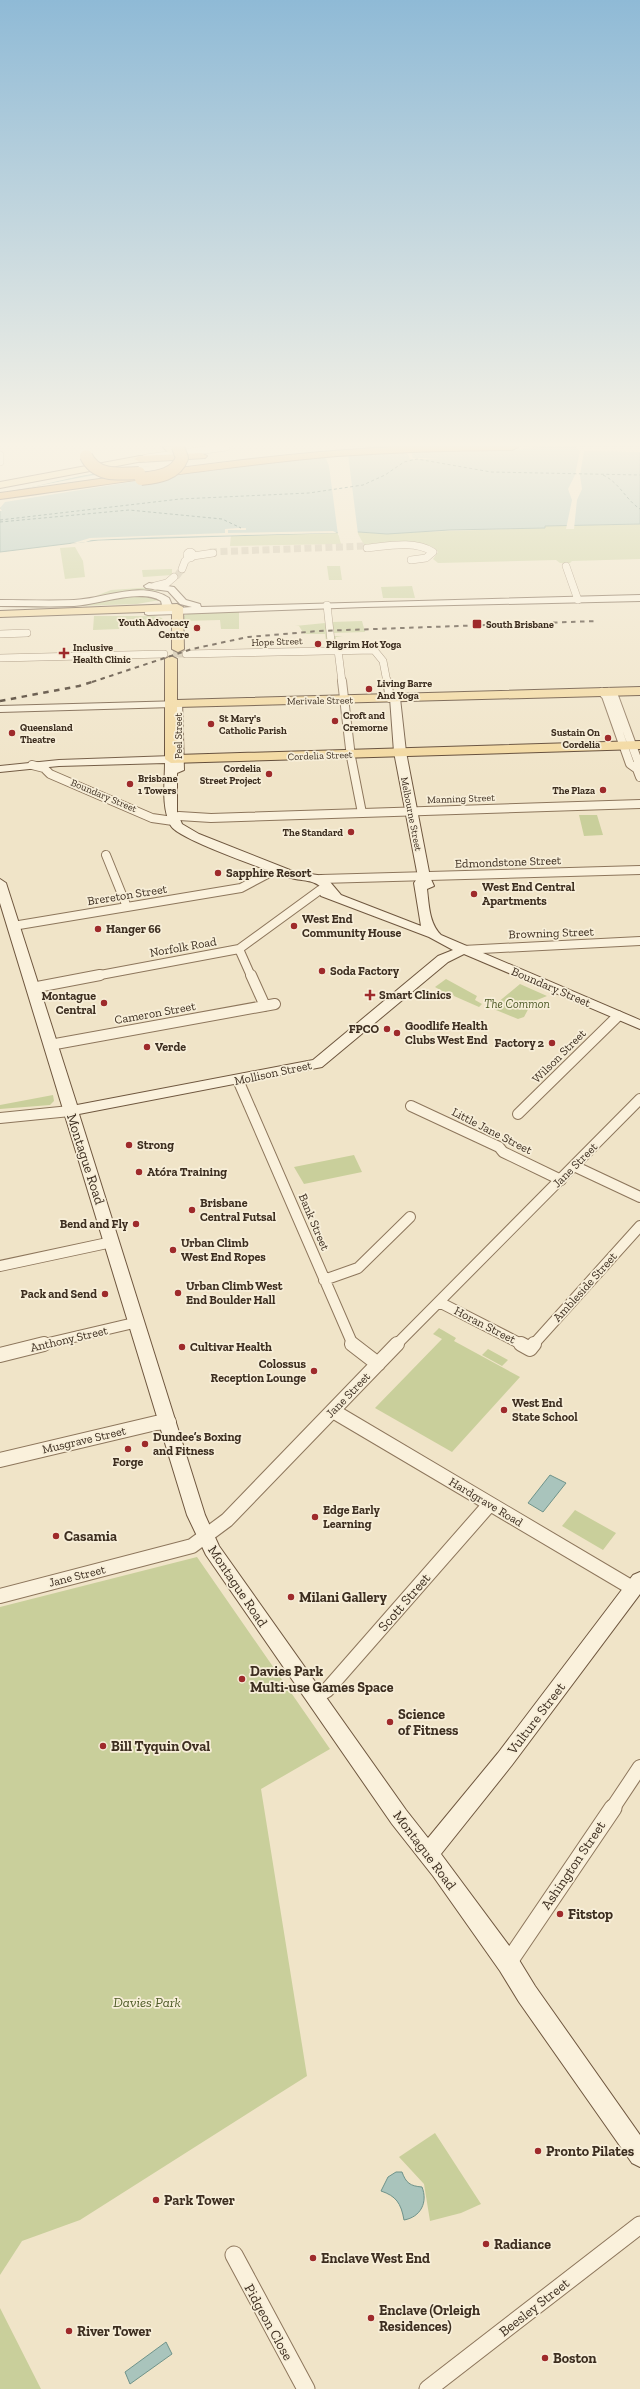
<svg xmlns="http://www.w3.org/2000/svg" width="640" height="2389" font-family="'Zilla Slab',serif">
<rect width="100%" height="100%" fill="#f0e4c8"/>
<path fill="#c9cf9b" d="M640,524V559L572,561L570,563H560L556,560L438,563L433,559L438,552C428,537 382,544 364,545L357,532L387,534V533L545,528V526Z
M338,533L341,544L230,546L231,535Z
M75,547L83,561L85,577L65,579L60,548Z
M327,566H340L342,580H329Z
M172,569V575L143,577L142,570Z
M412,586L415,598H383L381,587Z
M155,587L162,591L96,596L111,590Z
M147,595L160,600L137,604L20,608L79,605L119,597Z
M324,608L332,622L362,621L365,632L334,633V636H343L336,637L335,645L338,649H327L325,634H304L299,626H295L325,623Z
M239,611V629H221L220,620L182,621L183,616L188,614Z
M94,616H154L162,618L164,622L120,623L119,629L93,630Z
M579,815H597L603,835L584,836Z
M446,979L477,996L475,1000L482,1004L479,1007L454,996L452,992H444L435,987Z
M520,984L547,996L532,1002L524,1017L518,1019L491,1008Z
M53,1095L54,1101L50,1105L0,1109V1105Z
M354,1155L362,1172L304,1184L294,1167Z
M439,1328L456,1338L454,1341L520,1377L452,1452L375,1408L442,1339L433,1334Z
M488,1349L508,1360L502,1366L482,1355Z
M575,1510L616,1533L603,1550L562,1526Z
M197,1557L330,1749L261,1789L307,2076L80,2220L22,2241L0,2275V1607Z
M435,2133L481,2204L461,2213L430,2221L424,2184L399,2157Z
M0,2308L41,2389H0Z"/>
<path fill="#a9c4bc" stroke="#6f938a" d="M350,447H640V524L545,526V528L449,530L387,534L359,532L98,540L0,552V493C33,489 63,479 95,474C171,462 249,458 325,451Z
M550,1475L566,1483L543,1512L528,1503Z
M396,2172H402C406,2183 410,2186 422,2187C428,2202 421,2217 404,2220C401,2203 396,2196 381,2191L388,2177Z
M166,2342L172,2354L130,2384L125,2372Z"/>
<path fill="#f0e4c8" d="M320,447L326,449L338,447H539L523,448L535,449L458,452L469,450L454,448L421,450L424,451L418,452L411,451L413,458H438L424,459H410L406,451L348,454L358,534L338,535L329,466L325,456L167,474L143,480L5,502L0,508L2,511H0V493L8,490L14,489L13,492L73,484L78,482L38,488L20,489L101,474L97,472L109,473L177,461Z
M576,447H640V452L584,451L580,475L582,489L577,500L574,529H566L572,500L568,489L575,475L580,451Z
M238,528H246V530H228V533L333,531L337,533L152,537L91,540L86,542L70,544L90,538L225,533V529Z"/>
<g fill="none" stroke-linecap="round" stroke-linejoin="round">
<path stroke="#2f5d5a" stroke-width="1" stroke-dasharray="3 2.5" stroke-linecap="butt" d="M603,475C620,483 625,499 640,509
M0,520L180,499L309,493L363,485L385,475L404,462L417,459L491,472L640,475
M0,522L129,510L222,519L241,528"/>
<path stroke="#ccc0a6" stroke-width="7" stroke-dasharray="7 3.5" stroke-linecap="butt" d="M210,552L366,546
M176,577L182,569
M178,654H186"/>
<path stroke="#ccc0a6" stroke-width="10" stroke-dasharray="10 5.5" stroke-linecap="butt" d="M178,649V657"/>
<g stroke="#8d765c" stroke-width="8">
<path id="street-far4" d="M0,455V462
M146,458L226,447
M367,548C387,546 415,540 433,552L426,558L411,560
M187 555a3 3 0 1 1 6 0a3 3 0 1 1-6 0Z
M193,556L213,553
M566,566L578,600
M182,569L185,561L191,556
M155,586L167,583L174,577
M327,605L332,650
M0,634L27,633
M338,650L342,682
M186,654L374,650L383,661L387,682
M0,658L164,654"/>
</g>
<g stroke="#8d765c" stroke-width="10">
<path id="street-far3" d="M342,681L351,757L362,813
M387,681L390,698
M602,692L606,696L630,764L637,769L640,777
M609,692L614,696L639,764L637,769
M32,765L44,768L50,774L152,818L173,821
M179,816L211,818L640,804
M106,855L127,907
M321,879L640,870
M13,926L241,888L273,871
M239,949L251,976
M463,950L640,941
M95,976L239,949L320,890"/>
</g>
<g stroke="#8d765c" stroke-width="12">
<path id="street-far2" d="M251,975L265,1006
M32,988L100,975
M50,1045L275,1004
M238,1080L353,1345
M411,1106L499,1147L503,1152L561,1180
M518,1114L618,1016
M0,1118L70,1111
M574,1166L640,1197
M0,1266L112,1242
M324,1280L358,1268L410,1217
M439,1302L523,1345
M40,1345L138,1322
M396,1345L640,1099
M533,1345L640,1226"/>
</g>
<g stroke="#8d765c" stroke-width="16">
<path id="street-far1" d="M352,1344L378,1364
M521,1344L530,1349L534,1344
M0,1355L44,1344
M333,1411L634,1589
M0,1460L156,1423L169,1422
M0,1596L192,1546L227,1520L397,1344
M315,1697L327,1690L490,1504
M612,1809L640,1767"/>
</g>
<g stroke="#8d765c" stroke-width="19">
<path id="street" d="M508,1963L613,1808
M234,2255L306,2389
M428,2389L640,2225"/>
</g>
<g stroke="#6f573f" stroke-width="2">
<path id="secondary" d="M149,583L174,587L186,600L200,604L201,607L640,595V601L365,607L148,615L145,614V610L163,609L161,601C140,588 98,605 74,606C49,607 25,606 0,606V600C24,600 49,601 74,600C104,599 141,580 169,598L172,605L178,608L192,607L180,604L168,591L146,588L144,586Z
M395,695L400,698L406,752L430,877L434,886L427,889C429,905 429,923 441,935L640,1020V1029L464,954L448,962L322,1067L79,1114L205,1515L219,1546L406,1810L428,1838L498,1753L633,1575L640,1572V1594L512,1765L441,1854L516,1955L535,1986L640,2135V2167L632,2163L519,2002L500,1971L433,1876L392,1824L206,1555L187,1515L0,903V879L6,883L77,1105L313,1060L438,956L453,950L429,937L321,896L319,893L324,890C314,878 302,882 288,877C269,871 178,839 171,826C161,807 165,783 165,763L59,766L0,772V766L59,760L172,756L173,707L0,712V706L182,701L184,770L177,773V812L182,824L199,834L295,872L325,876L341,895L421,926L414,883L418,877L394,752L390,698Z"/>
</g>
<g stroke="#5b4430" stroke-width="2">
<path id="primary" d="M163,447H173L178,452L170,454Z
M140,456L143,457V461L0,488V482Z
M177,604L183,607L184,649L178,652L172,649V611L0,617V611Z
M171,656L177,659V700L640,687V695L177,707V755L640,741V749L171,763L165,759V659Z"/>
</g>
<g stroke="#5b4430" stroke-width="2">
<path id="highway" d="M392,447H518L512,450C453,450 395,452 337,456C224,466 112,484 0,499V493C130,475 260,454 392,447Z
M201,453L207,456L205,458L140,462L134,459L140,456Z"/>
</g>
<use href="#street-far4" stroke="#faf1dc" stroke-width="7"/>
<use href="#street-far3" stroke="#faf1dc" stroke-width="8"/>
<use href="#street-far2" stroke="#faf1dc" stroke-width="10"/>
<use href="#street-far1" stroke="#faf1dc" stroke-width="14"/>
<use href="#street" stroke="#faf1dc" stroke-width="17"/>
<use href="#secondary" fill="#faf1dc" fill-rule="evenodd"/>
<use href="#primary" fill="#f3d9a0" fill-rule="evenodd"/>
<use href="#highway" fill="#e0a458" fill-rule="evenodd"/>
<path stroke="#3d2e20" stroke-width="2" stroke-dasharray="4.5 4.5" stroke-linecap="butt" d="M92,682L192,649L248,637L319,631L597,621"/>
<path stroke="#3d2e20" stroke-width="2.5" stroke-dasharray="5.5 5.5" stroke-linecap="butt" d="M0,701L79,686L95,681"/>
<g stroke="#5b4430" stroke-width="14" stroke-linecap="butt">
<path id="highway-bridge" d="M86,456C96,477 119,474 139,473
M141,479C157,477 176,475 182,458L178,447"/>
</g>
<use href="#highway-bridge" stroke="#e0a458" stroke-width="12"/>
</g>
<linearGradient id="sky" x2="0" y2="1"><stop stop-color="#8fbad6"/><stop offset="0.57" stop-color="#f8f3e6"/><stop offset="1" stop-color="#f8f3e6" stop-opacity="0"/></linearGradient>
<rect width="640" height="781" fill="url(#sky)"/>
<g fill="#9e2a2b" stroke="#f7eed8" stroke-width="1.5">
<rect x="472" y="619" width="10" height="10" rx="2"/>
<circle cx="197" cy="628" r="4"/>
<circle cx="318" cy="644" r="4"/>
<path d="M62 647h4v4h4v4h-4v4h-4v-4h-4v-4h4z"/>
<circle cx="369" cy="689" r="4"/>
<circle cx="335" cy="721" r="4"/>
<circle cx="211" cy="724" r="4"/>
<circle cx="12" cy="733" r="4"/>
<circle cx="608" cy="738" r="4"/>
<circle cx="269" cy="774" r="4"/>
<circle cx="130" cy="784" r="4"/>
<circle cx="603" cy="790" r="4"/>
<circle cx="351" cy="832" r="4"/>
<circle cx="218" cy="873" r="4"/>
<circle cx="474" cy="894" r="4"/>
<circle cx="294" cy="926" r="4"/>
<circle cx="98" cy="929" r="4"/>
<circle cx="322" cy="971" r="4"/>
<path d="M368 989h4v4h4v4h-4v4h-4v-4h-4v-4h4z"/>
<circle cx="104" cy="1003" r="4"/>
<circle cx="387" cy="1029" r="4"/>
<circle cx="397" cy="1033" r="4"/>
<circle cx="552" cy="1043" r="4"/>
<circle cx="147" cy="1047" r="4"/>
<circle cx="129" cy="1145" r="4"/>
<circle cx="139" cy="1172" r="4"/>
<circle cx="192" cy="1210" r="4"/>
<circle cx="136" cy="1224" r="4"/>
<circle cx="173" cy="1250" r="4"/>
<circle cx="178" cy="1293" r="4"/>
<circle cx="105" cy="1294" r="4"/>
<circle cx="182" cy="1347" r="4"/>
<circle cx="314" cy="1371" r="4"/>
<circle cx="504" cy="1410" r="4"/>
<circle cx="145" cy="1444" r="4"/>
<circle cx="128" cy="1449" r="4"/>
<circle cx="315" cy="1517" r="4"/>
<circle cx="56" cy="1536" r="4"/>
<circle cx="291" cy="1597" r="4"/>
<circle cx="242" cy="1679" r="4"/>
<circle cx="390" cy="1722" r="4"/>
<circle cx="103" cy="1746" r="4"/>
<circle cx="560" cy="1914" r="4"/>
<circle cx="538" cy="2151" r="4"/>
<circle cx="156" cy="2200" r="4"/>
<circle cx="486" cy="2244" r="4"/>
<circle cx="313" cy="2258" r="4"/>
<circle cx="371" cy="2318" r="4"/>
<circle cx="69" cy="2331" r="4"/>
<circle cx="545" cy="2358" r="4"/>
</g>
<g text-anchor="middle" stroke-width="3.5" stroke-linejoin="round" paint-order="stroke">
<g font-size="10" font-weight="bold" fill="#3d2e20" stroke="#f7eed8" text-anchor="start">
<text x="189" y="626" text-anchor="end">Youth Advocacy<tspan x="189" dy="12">Centre</tspan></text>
<text x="486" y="628">South Brisbane</text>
<text x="326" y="648">Pilgrim Hot Yoga</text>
<text x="73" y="651">Inclusive<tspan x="73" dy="12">Health Clinic</tspan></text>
<text x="377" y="687">Living Barre<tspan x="377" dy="12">And Yoga</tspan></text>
<text x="343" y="719">Croft and<tspan x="343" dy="12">Cremorne</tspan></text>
<text x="219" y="722">St Mary's<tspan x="219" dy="12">Catholic Parish</tspan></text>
<text x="20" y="731">Queensland<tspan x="20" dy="12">Theatre</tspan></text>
<text x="600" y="736" text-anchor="end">Sustain On<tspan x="600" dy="12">Cordelia</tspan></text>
<text x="261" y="772" text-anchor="end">Cordelia<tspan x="261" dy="12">Street Project</tspan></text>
<text x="138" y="782">Brisbane<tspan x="138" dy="12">1 Towers</tspan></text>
<text x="595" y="794" text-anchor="end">The Plaza</text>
<text x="343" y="836" text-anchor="end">The Standard</text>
</g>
<g font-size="10" fill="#3d2e20" stroke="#f7eed8">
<text transform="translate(277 641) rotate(-2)" y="4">Hope Street</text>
<text transform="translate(320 700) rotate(-1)" y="4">Merivale Street</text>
<text transform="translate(178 736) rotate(-90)" y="4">Peel Street</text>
<text transform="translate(320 755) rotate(-2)" y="4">Cordelia Street</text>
<text transform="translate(104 795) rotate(23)" y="4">Boundary Street</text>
<text transform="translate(461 798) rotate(-2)" y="4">Manning Street</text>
<text transform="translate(412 814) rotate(79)" y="4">Melbourne Street</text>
</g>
<g font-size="12" fill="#3d2e20" stroke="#f7eed8">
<text transform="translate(508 862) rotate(-2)" y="4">Edmondstone Street</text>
<text transform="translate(127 895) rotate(-9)" y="4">Brereton Street</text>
<text transform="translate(551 933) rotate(-2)" y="4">Browning Street</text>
<text transform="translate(183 947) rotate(-10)" y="4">Norfolk Road</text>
<text transform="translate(551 987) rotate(23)" y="4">Boundary Street</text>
<text transform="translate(155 1013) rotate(-10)" y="4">Cameron Street</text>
<text transform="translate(559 1056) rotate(-45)" y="4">Wilson Street</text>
<text transform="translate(273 1073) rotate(-12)" y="4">Mollison Street</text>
<text transform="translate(492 1131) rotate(27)" y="4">Little Jane Street</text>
<text transform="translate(575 1165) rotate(-45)" y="4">Jane Street</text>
<text transform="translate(314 1222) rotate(67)" y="4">Bank Street</text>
<text transform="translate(585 1287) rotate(-48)" y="4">Ambleside Street</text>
<text transform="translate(485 1325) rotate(27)" y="4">Horan Street</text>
<text transform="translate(69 1339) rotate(-13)" y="4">Anthony Street</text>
<text transform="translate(348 1395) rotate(-46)" y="4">Jane Street</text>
<text transform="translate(84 1440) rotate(-13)" y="4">Musgrave Street</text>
<text transform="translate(486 1502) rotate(31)" y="4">Hardgrave Road</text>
<text transform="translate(77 1576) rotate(-14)" y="4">Jane Street</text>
</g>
<g font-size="12" font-weight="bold" fill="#3d2e20" stroke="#f7eed8" text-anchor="start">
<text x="226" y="877">Sapphire Resort</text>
<text x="482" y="891">West End Central<tspan x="482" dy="14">Apartments</tspan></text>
<text x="302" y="923">West End<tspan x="302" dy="14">Community House</tspan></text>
<text x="106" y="933">Hanger 66</text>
<text x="330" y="975">Soda Factory</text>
<text x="379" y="999">Smart Clinics</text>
<text x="96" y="1000" text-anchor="end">Montague<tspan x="96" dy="14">Central</tspan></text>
<text x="405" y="1030">Goodlife Health<tspan x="405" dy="14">Clubs West End</tspan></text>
<text x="379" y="1033" text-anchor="end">FPCO</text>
<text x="544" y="1047" text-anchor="end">Factory 2</text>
<text x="155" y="1051">Verde</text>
<text x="137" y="1149">Strong</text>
<text x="147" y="1176">Atóra Training</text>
<text x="200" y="1207">Brisbane<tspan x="200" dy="14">Central Futsal</tspan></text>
<text x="128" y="1228" text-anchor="end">Bend and Fly</text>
<text x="181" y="1247">Urban Climb<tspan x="181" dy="14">West End Ropes</tspan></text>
<text x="186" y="1290">Urban Climb West<tspan x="186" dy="14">End Boulder Hall</tspan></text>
<text x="97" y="1298" text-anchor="end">Pack and Send</text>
<text x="190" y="1351">Cultivar Health</text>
<text x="306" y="1368" text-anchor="end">Colossus<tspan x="306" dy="14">Reception Lounge</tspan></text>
<text x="512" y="1407">West End<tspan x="512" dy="14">State School</tspan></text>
<text x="153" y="1441">Dundee’s Boxing<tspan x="153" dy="14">and Fitness</tspan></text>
<text x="128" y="1466" text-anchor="middle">Forge</text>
<text x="323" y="1514">Edge Early<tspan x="323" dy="14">Learning</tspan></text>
</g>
<g font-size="12" font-style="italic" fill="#4d5a26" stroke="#f7eed8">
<text x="517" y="1008">The Common</text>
</g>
<g font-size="14" fill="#3d2e20" stroke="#f7eed8">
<text transform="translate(86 1159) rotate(72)" y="5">Montague Road</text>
<text transform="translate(238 1586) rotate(56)" y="5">Montague Road</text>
<text transform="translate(404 1602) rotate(-49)" y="5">Scott Street</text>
<text transform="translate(536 1718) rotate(-53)" y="5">Vulture Street</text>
<text transform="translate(425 1850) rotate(53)" y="5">Montague Road</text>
<text transform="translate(573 1865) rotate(-56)" y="5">Ashington Street</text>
<text transform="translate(534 2307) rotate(-38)" y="5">Beesley Street</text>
<text transform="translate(269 2322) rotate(61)" y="5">Pidgeon Close</text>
</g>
<g font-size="14" font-weight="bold" fill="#3d2e20" stroke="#f7eed8" text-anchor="start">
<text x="64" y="1541">Casamia</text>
<text x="299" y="1602">Milani Gallery</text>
<text x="250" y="1676">Davies Park<tspan x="250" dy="16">Multi-use Games Space</tspan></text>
<text x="398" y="1719">Science<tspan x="398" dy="16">of Fitness</tspan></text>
<text x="111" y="1751">Bill Tyquin Oval</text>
<text x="568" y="1919">Fitstop</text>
<text x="546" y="2156">Pronto Pilates</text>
<text x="164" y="2205">Park Tower</text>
<text x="494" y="2249">Radiance</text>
<text x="321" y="2263">Enclave West End</text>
<text x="379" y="2315">Enclave (Orleigh<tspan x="379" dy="16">Residences)</tspan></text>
<text x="77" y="2336">River Tower</text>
<text x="553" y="2363">Boston</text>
</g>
<g font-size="14" font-style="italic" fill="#4d5a26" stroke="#f7eed8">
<text x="147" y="2007">Davies Park</text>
</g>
</g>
</svg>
